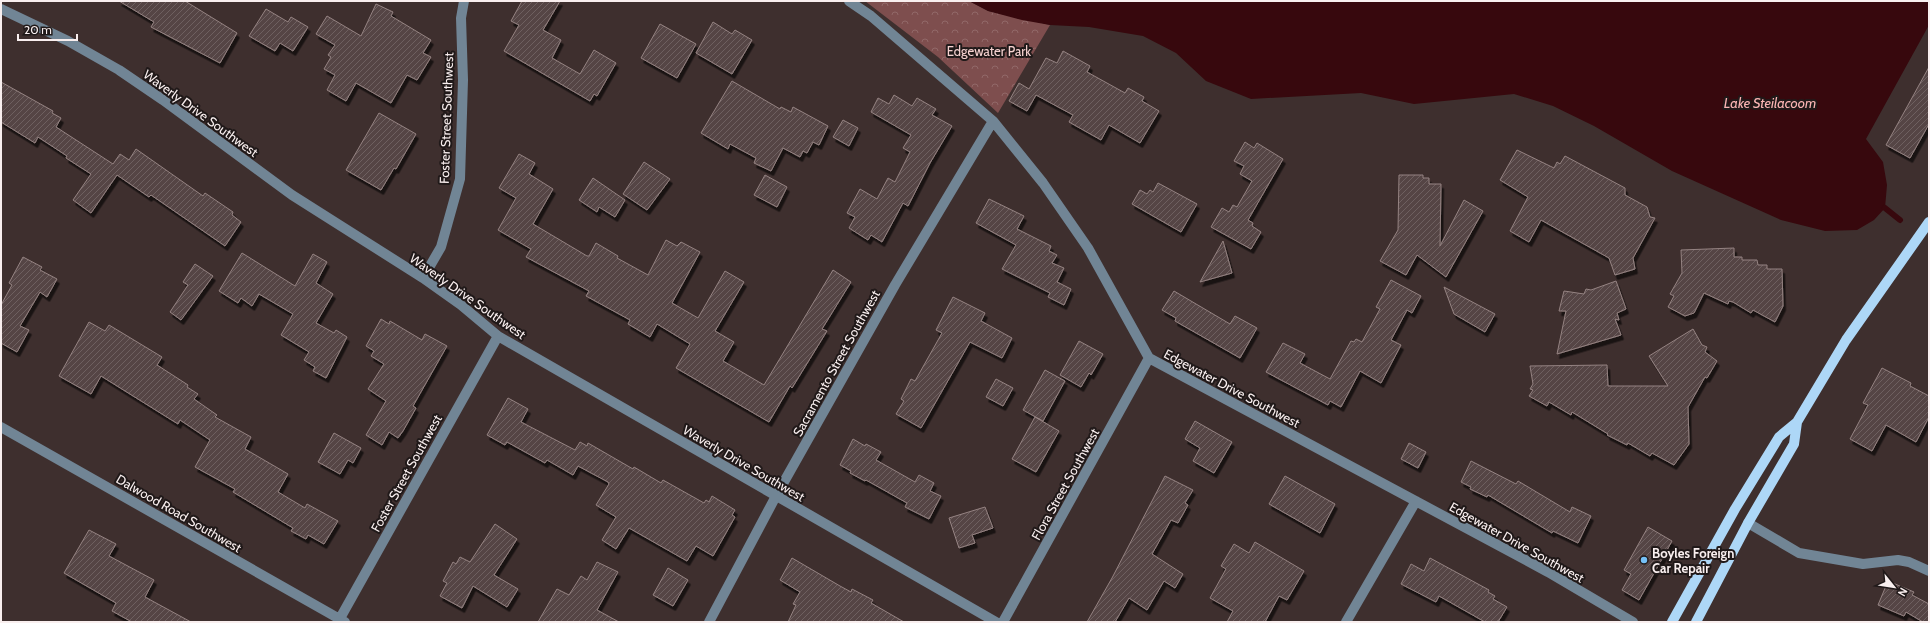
<svg xmlns="http://www.w3.org/2000/svg" width="1930" height="623" font-family="Cabin,sans-serif">
<defs>
<pattern id="park-crowns" width="20" height="18" patternUnits="userSpaceOnUse"><rect width="20" height="18" fill="#7e4e4e"/><path d="M2 6a3 3 0 1 1 6 0M12 15a3 3 0 1 1 6 0" fill="none" stroke="#916868"/></pattern>
<pattern id="building-hatch" width="6" height="6" patternUnits="userSpaceOnUse"><rect width="6" height="6" fill="#554545"/><path d="M-1 1l2-2M0 6l6-6M5 7l2-2" fill="none" stroke="#6e6060"/></pattern>
<filter id="shadow"><feDropShadow dx="2.5" dy="4.5" stdDeviation="0" flood-color="#0009"/></filter>
</defs>
<rect width="100%" height="100%" fill="#3e2f2e"/>
<path fill="url(#park-crowns)" d="M865,1H969L988,11L1050,25L998,113L938,57Z"/>
<path fill="#37080d" d="M969,1H1929V25L1866,139L1883,162L1887,185L1885,208L1874,220L1857,230L1825,231L1781,220L1672,171L1594,126L1553,106L1514,94L1414,104L1361,93L1251,99L1206,81L1176,53L1143,36L1089,27L1050,25L1022,20L988,11Z"/>
<g fill="none" stroke-linecap="round" stroke-linejoin="round">
<path stroke="#37080d" stroke-width="6" d="M1885,208L1900,220"/>
</g>
<path fill="url(#building-hatch)" stroke="#958382" filter="url(#shadow)" d="M119,1H185L237,33L220,63L151,27L154,22Z
M522,1H560L543,30L561,40L552,58L580,74L594,50L616,63L597,96L594,94L590,101L504,51L519,25L511,21Z
M376,4L393,12L391,16L431,40L423,53L431,57L417,80L407,75L391,103L356,83L346,101L327,90L335,75L324,69L331,57L328,55L335,45L316,34L327,16L361,36Z
M266,9L288,22L291,17L308,27L293,51L280,43L275,51L249,36Z
M713,22L732,34L735,30L752,40L732,74L696,53Z
M660,24L696,44L677,78L641,58Z
M1063,51L1090,66L1087,72L1125,93L1128,88L1144,97L1142,101L1159,111L1140,143L1109,125L1101,140L1069,122L1073,115L1036,95L1027,111L1009,101L1019,83L1029,89L1046,58L1057,63Z
M1929,67V124L1910,158L1886,145Z
M732,81L780,109L781,107L791,112L793,107L828,126L819,145L813,142L807,153L803,151L800,157L783,148L771,171L754,163L756,158L730,144L728,149L701,133Z
M1,82L53,111L52,113L61,118L56,127L113,164L120,154L129,160L136,149L203,196L205,193L233,212L232,215L241,222L225,246L151,195L149,197L117,175L91,213L73,200L91,174L66,158L67,156L38,137L35,143L1,122Z
M894,95L912,106L917,98L936,109L932,115L952,126L930,163L908,206L903,203L882,242L871,235L868,240L849,228L855,217L847,213L860,189L877,199L888,178L895,182L910,152L903,148L911,135L871,112L878,98L889,104Z
M379,113L416,134L396,169L394,168L381,190L346,170Z
M843,120L858,128L849,146L833,137Z
M1245,142L1254,148L1257,143L1283,159L1248,220L1253,223L1252,226L1261,232L1251,249L1211,227L1222,208L1229,212L1233,205L1237,207L1252,181L1240,174L1244,166L1234,161Z
M1517,150L1554,168L1557,162L1560,164L1565,156L1625,188V195L1647,207L1650,217L1655,218L1633,258L1635,269L1615,275L1609,258L1541,220L1529,242L1510,231L1528,197L1500,180Z
M519,154L535,163L529,174L553,189L533,224L587,256H589L596,243L618,256L617,258L648,275L666,240L677,246L681,242L700,252L672,303L698,318L725,271L744,282L715,331L734,342L723,361L764,385L833,270L851,282L822,329L827,331L792,388L790,386L769,422L676,368L690,344L657,324L650,337L628,324L630,320L586,296L589,291L526,257L531,249L498,230L516,198L499,188Z
M644,162L670,179L647,210L623,194Z
M765,175L787,187L777,207L754,195Z
M1399,175H1423V178H1429V184H1441L1440,246L1464,200L1483,211L1446,277L1417,255L1406,275L1380,261L1398,230Z
M593,178L625,200L615,217L599,207L597,212L579,200Z
M1158,183L1197,204L1181,232L1132,204L1140,190L1147,194L1150,190L1153,192Z
M989,199L1024,216L1017,229L1051,246L1049,251L1057,255L1052,263L1064,268L1057,282L1071,289L1064,305L1048,297L1050,293L1002,269L1016,245L976,223Z
M1223,241L1232,273L1200,282Z
M1734,248V257H1742V260H1757L1758,265H1767V269H1782L1783,306L1775,322L1753,310L1751,313L1733,302L1729,301L1728,304L1704,293L1694,313L1685,316L1668,307L1674,296L1670,294L1682,273L1681,250Z
M242,253L295,286L313,254L327,262L316,283L333,294L316,323L334,333L336,330L347,337L326,378L313,371L315,367L304,360L309,352L281,335L293,314L259,294L252,306L241,298L238,303L219,291Z
M23,257L42,267L40,270L57,279L47,297L40,292L20,326L29,330L17,352L1,343V305L12,285L9,283Z
M195,264L213,276L181,320L170,312L188,285L183,282Z
M1391,280L1421,296L1412,313L1407,310L1391,340L1401,345L1381,383L1360,371L1341,407L1330,401L1328,405L1266,372L1283,343L1305,354L1300,363L1330,379L1351,341L1354,342L1356,339L1362,342L1380,309L1376,307Z
M1616,281L1626,309L1617,313L1619,320L1615,319L1621,335L1557,354L1566,311H1559L1564,291L1584,294L1586,289L1591,290Z
M1444,287L1495,314L1485,332L1454,314Z
M1174,291L1230,324L1235,316L1257,328L1240,358L1175,321L1176,318L1162,310Z
M953,297L985,313L981,321L1012,338L1002,358L970,342L921,428L896,414L904,401L901,399L911,379L915,381L942,333L936,330Z
M381,319L389,324L390,321L422,340L425,334L447,346L413,406L416,408L403,431L398,438L389,432L382,445L366,435L386,401L368,389L384,364L371,356L374,351L366,346Z
M89,322L105,331L109,325L162,357L157,365L188,385L187,387L198,394L194,399L217,415L215,417L251,437L245,449L288,474L278,492L305,508L307,504L338,521L324,544L308,535L306,539L291,531L293,528L233,492L235,489L195,467L210,440L180,420L178,424L101,376L91,394L59,376Z
M1693,329L1702,345L1707,347L1705,352L1717,361L1707,378L1705,377L1688,407L1689,444L1674,465L1652,453L1650,456L1628,443L1627,445L1607,435L1608,434L1572,412L1571,415L1549,402L1547,406L1529,396L1533,390L1530,389L1533,384L1530,366L1607,365L1608,386H1668L1649,356Z
M1079,341L1103,354L1091,375L1089,373L1081,387L1060,375Z
M1882,368L1911,383L1910,386L1929,396V417L1916,442L1886,425L1872,451L1850,439L1868,405L1863,403Z
M1045,370L1065,381L1043,421L1023,410Z
M996,379L1013,388L1003,406L986,397Z
M508,398L528,409L521,422L575,450L580,442L587,446L588,443L633,469L634,467L661,483L663,480L704,503L706,500L709,502L712,496L735,510L732,515L735,517L713,556L696,546L687,561L629,528L616,549L602,540L616,517L596,505L609,484L608,482L578,466L573,475L547,460L545,463L507,442L505,445L487,435Z
M1035,417L1059,431L1036,472L1012,459Z
M1195,421L1232,442L1214,473L1193,461L1200,448L1185,439Z
M334,433L361,448L353,463L348,460L340,474L318,462Z
M853,439L865,446L866,444L881,452L876,460L915,482L919,475L934,483L930,491L941,496L929,519L905,507L907,503L866,480L865,481L850,473L851,471L840,465Z
M1409,443L1426,452L1418,468L1401,459Z
M1471,461L1516,484L1518,481L1570,512L1572,507L1591,516L1578,543L1553,531L1552,533L1488,495L1487,497L1470,489L1471,487L1461,482Z
M1165,476L1193,490L1185,503L1188,505L1178,523L1171,520L1152,554L1183,574L1175,588L1164,581L1147,610L1129,598L1115,622H1087L1112,578Z
M1285,476L1335,504L1320,533L1269,504Z
M985,507L993,528L972,535L975,543L959,548L949,518Z
M495,524L517,539L494,575L518,589L507,607L473,586L462,608L440,596L447,583L443,581L453,562L456,564L460,557L470,562Z
M1648,527L1672,541L1639,600L1622,590L1631,574L1624,570Z
M89,530L116,544L109,556L154,580L145,597L191,622H132L112,611L116,603L64,573Z
M1255,542L1304,571L1287,600L1279,596L1265,622H1227L1233,611L1210,598L1226,569L1221,566L1234,544L1249,553Z
M792,558L840,586L851,592L852,589L873,600L871,603L904,622H788L796,605L793,604L800,592L780,580Z
M1430,558L1489,590L1488,592L1495,596L1493,599L1507,607L1498,622H1485L1439,596L1436,602L1401,584L1411,564L1424,571Z
M597,562L618,572L597,610L619,622H538L557,589L569,595L581,576L587,580Z
M668,568L688,580L673,606L653,595Z
M1888,581L1914,592L1912,595L1929,604V622H1923L1906,612L1904,616L1878,605Z"/>
<g fill="none" stroke-linecap="round" stroke-linejoin="round">
<path stroke="#718595" stroke-width="10" d="M849,1L871,16L993,121L1043,183L1088,248L1149,358L1548,572L1633,622
M1,9L68,41L119,70L163,100L292,195L423,278L461,305L498,336L996,622
M423,278L441,247L460,179L463,80L461,18L464,1
M1,427L345,622
M1748,523L1799,553L1863,564L1898,560L1909,562L1929,571
M338,622L498,336
M709,622L776,496L895,285L993,121
M1003,622L1149,358
M1346,622L1416,501"/>
<path stroke="#add7f7" stroke-width="10" d="M1672,622L1735,509L1779,437L1797,422L1846,340L1929,222
M1696,622L1748,523L1794,444L1797,422"/>
</g>
<circle fill="#75c0f6" stroke="#201919" stroke-width="1.5" cx="1644" cy="560" r="4"/>
<g text-anchor="middle" stroke-width="4" stroke-linejoin="round" paint-order="stroke">
<g font-size="13" fill="#f6d2d0" stroke="#201919">
<text x="989" y="56">Edgewater Park</text>
</g>
<g font-size="13" fill="#f9efef" stroke="#201919">
<text transform="translate(201 113) rotate(36)" y="5">Waverly Drive Southwest</text>
<text transform="translate(446 118) rotate(-88)" y="5">Foster Street Southwest</text>
<text transform="translate(468 296) rotate(35)" y="5">Waverly Drive Southwest</text>
<text transform="translate(836 363) rotate(-61)" y="5">Sacramento Street Southwest</text>
<text transform="translate(1232 388) rotate(28)" y="5">Edgewater Drive Southwest</text>
<text transform="translate(744 463) rotate(30)" y="5">Waverly Drive Southwest</text>
<text transform="translate(406 473) rotate(-61)" y="5">Foster Street Southwest</text>
<text transform="translate(1065 484) rotate(-61)" y="5">Flora Street Southwest</text>
<text transform="translate(179 513) rotate(30)" y="5">Dalwood Road Southwest</text>
<text transform="translate(1517 542) rotate(29)" y="5">Edgewater Drive Southwest</text>
</g>
<g font-size="13" font-weight="bold" fill="#f9efef" stroke="#201919" text-anchor="start">
<text x="1652" y="558">Boyles Foreign<tspan x="1652" dy="15">Car Repair</tspan></text>
</g>
<g font-size="14" font-style="italic" fill="#fcb5b4" stroke="#201919">
<text x="1770" y="108">Lake Steilacoom</text>
</g>
</g>
<rect width="1930" height="623" fill="none" stroke="#f9efef" stroke-width="4"/>
<g transform="translate(1894 587) rotate(120)" stroke="#201919" stroke-width="3" paint-order="stroke">
<path d="M0-3L7 15L0 10L-7 15Z" fill="#f9efef"/>
<text y="-6" font-size="11" font-weight="bold" text-anchor="middle" fill="#f9efef">N</text>
</g>
<path d="M18 34v6h59v-6" fill="none" stroke="#f9efef" stroke-width="2"/>
<text x="24" y="34" font-size="12" fill="#f9efef" stroke="#201919" stroke-width="3" paint-order="stroke">20 m</text>
</svg>
